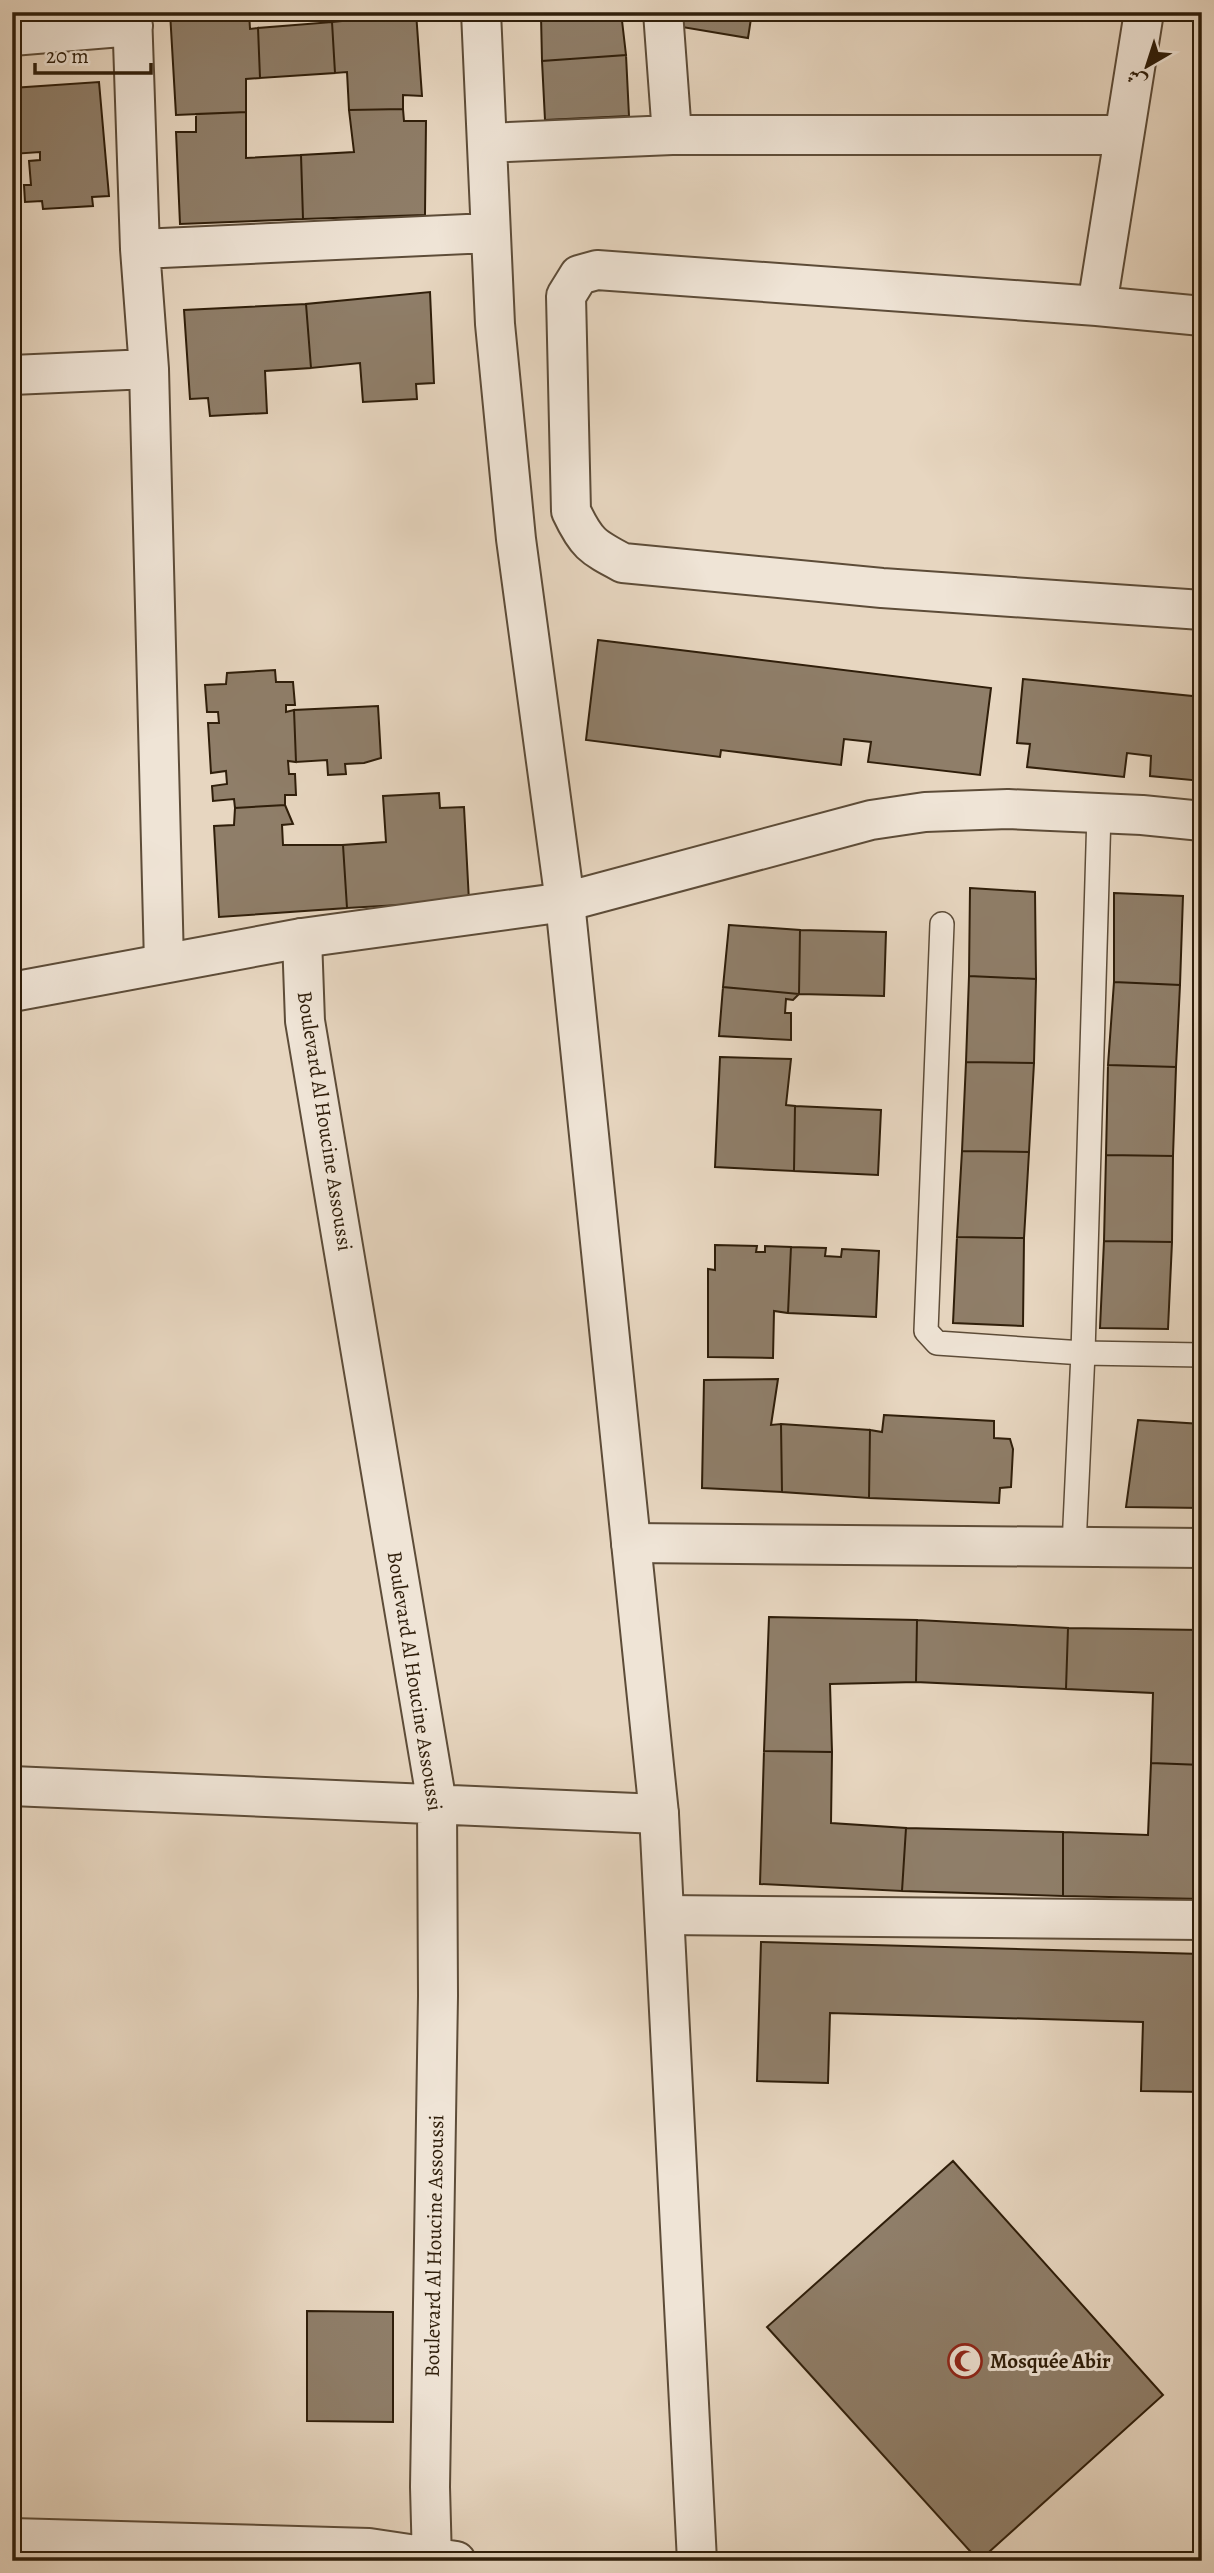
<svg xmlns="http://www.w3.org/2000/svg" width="1214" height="2573" font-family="Alegreya,Amiri,serif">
<rect width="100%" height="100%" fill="#e7d6c0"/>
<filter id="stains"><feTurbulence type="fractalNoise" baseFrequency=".00286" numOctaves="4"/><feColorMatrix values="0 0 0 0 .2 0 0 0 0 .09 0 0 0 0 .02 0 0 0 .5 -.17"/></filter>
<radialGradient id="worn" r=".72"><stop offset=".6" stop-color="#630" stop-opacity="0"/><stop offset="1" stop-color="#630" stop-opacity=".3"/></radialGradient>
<path fill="#8f7e69" stroke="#2f1e0a" stroke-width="2" d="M170,12H249L250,29L258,28L260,78L246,79V112L176,115Z
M340,12H416L422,96L403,95V109L349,110L347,72L335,73L332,22L341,21Z
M579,12H621L626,55L542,61L541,16Z
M678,12H752L748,38L676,26Z
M332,22L335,73L260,78L258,28Z
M626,55L629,116L545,120L542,61Z
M99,82L109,196L92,197L93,206L43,209L42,201L25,202L24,185H31L29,161L40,160V152L12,154V88Z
M403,109L404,121H426L425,215L303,219L301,155L354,152L349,110Z
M246,112V158L301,155L303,219L180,224L176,132H196V114Z
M430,292L434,383L416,384L417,399L363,402L360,363L311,368L306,304Z
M306,304L311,368L265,371L267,413L210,416L208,398L190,399L184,310Z
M598,640L991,688L980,775L868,762L871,742L844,739L841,765L721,750L720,757L586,740Z
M275,670L276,682H293L295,705H286V712L294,710L296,762L288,761L289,774H295L296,795H285V805L235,808L234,799L213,801L212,786L227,784L226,771L211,773L208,723H219L218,712H207L205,685L226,684L227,673Z
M1023,679L1202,697V781L1150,776L1151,756L1127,753L1124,777L1027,767L1030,744L1017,743Z
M378,706L381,758L364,763L345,764L346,774L328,775L327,760L296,762L294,710Z
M439,793L440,808L464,807L469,901L347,908L343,845L386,842L383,796Z
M285,805L293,824L282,825L283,845H343L347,908L219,917L214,826L234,825L235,808Z
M970,888L1035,892L1036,979L969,976Z
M1114,893L1183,896L1180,985L1114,982Z
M729,925L800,930L799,994L723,987Z
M800,930L886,932L884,996L799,994Z
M969,976L1036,979L1034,1063L966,1062Z
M1114,982L1180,985L1176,1067L1108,1065Z
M723,987L799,994L793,1000L786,999L785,1013H791V1040L719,1036Z
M720,1057L791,1059L786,1105L795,1106L794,1171L715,1167Z
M966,1062L1034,1063L1029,1152L962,1151Z
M1108,1065L1176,1067L1173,1156L1106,1155Z
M795,1106L881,1110L878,1175L794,1171Z
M962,1151L1029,1152L1024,1238L957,1237Z
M1106,1155L1173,1156L1172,1242L1104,1241Z
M957,1237L1024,1238L1023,1326L953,1323Z
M1104,1241L1172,1242L1168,1329L1100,1328Z
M715,1245L757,1246L756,1252H765V1246L791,1247L788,1313L774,1311L773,1358L708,1357V1269L715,1270Z
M791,1247L826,1248L825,1256L841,1257L842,1249L879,1251L876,1317L788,1313Z
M778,1379L771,1425L781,1424L782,1492L702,1488L704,1380Z
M884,1415L994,1421V1438L1010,1439L1013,1449L1011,1487L1000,1488L999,1503L869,1498L870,1430L882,1432Z
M1138,1420L1202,1424V1508L1126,1507Z
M781,1424L870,1430L869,1498L782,1492Z
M769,1617L917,1620L916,1682L830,1684L832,1752L764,1751Z
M917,1620L1068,1628L1066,1689L916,1682Z
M1068,1628L1202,1630V1765L1151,1763L1153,1693L1066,1689Z
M764,1751L832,1752L831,1823L906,1828L902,1891L760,1884Z
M1151,1763L1202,1765V1899L1063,1896V1832L1148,1835Z
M906,1828L1063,1832V1896L902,1891Z
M761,1942L1202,1954V2092L1141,2091L1143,2022L830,2013L828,2083L757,2081Z
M953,2161L1163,2395L979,2561L767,2327Z
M307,2311L393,2312V2422L307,2421Z"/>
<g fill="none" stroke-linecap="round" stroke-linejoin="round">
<g stroke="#5d4c38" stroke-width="26">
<path id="service" d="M942,924L926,1331L937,1343L1083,1353L1202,1355
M1074,1546L1083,1353L1099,813"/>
</g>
<g stroke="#5d4c38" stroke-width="42">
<path id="minor" d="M132,12L140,249L149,369L164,963
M481,12L495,324L516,539L565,902L871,820L925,812L1008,809L1142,815L1202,821
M663,12L672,135
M12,36L133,26
M487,143L672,135H1124
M140,249L489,233
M1097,306L1144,12
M1202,316L1097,306L597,270L579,275L566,296L571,511C586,543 592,547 623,563L882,588L1202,610
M12,375L149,369
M302,938L305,1021L437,1804L438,1996L430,2487L432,2561
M631,1543L1202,1548
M12,1786L659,1814
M666,1915L1202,1920
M12,2538L369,2548L456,2561"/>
</g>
<g stroke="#5d4c38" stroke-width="42">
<path id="tertiary" d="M12,992L302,938L565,902L659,1814L697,2561"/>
</g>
<use href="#service" stroke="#efe4d6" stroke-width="23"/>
<use href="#minor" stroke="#efe4d6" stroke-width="38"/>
<use href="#tertiary" stroke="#efe4d6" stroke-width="38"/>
</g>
<defs>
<g id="mosque-ring" transform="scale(1.75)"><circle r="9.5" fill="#efe4d6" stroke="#8f2418" stroke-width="1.5"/><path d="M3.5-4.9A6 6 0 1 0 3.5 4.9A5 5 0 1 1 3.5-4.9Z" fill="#8f2418"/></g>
</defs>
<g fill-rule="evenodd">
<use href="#mosque-ring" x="965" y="2361"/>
</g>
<g text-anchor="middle" stroke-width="6" stroke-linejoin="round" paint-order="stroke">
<g font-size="21" fill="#2f1e0a" stroke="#efe4d6">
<text transform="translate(325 1121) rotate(81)" y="7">Boulevard Al Houcine Assoussi</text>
<text transform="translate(415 1681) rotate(81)" y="7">Boulevard Al Houcine Assoussi</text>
<text transform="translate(434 2246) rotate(-89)" y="7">Boulevard Al Houcine Assoussi</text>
</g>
<g font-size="21" font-weight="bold" fill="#2f1e0a" stroke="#efe4d6" text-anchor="start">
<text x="990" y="2368">Mosquée Abir</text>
</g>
</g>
<rect width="1214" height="2573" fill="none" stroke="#e7d6c0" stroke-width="42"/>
<rect x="14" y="14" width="1186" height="2545" fill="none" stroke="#2f1e0a" stroke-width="3.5"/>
<rect x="21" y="21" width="1172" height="2531" fill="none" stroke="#2f1e0a" stroke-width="2"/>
<g transform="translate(1147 66) rotate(219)" stroke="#efe4d6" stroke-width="5" paint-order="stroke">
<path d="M0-5L12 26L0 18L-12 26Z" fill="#2f1e0a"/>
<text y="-10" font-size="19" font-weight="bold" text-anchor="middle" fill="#2f1e0a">ش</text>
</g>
<path d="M35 63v10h116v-10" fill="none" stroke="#2f1e0a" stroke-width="3.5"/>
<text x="46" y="63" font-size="21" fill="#2f1e0a" stroke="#efe4d6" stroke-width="5" paint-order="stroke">20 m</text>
<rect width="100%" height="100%" filter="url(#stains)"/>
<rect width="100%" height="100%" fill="url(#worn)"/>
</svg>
